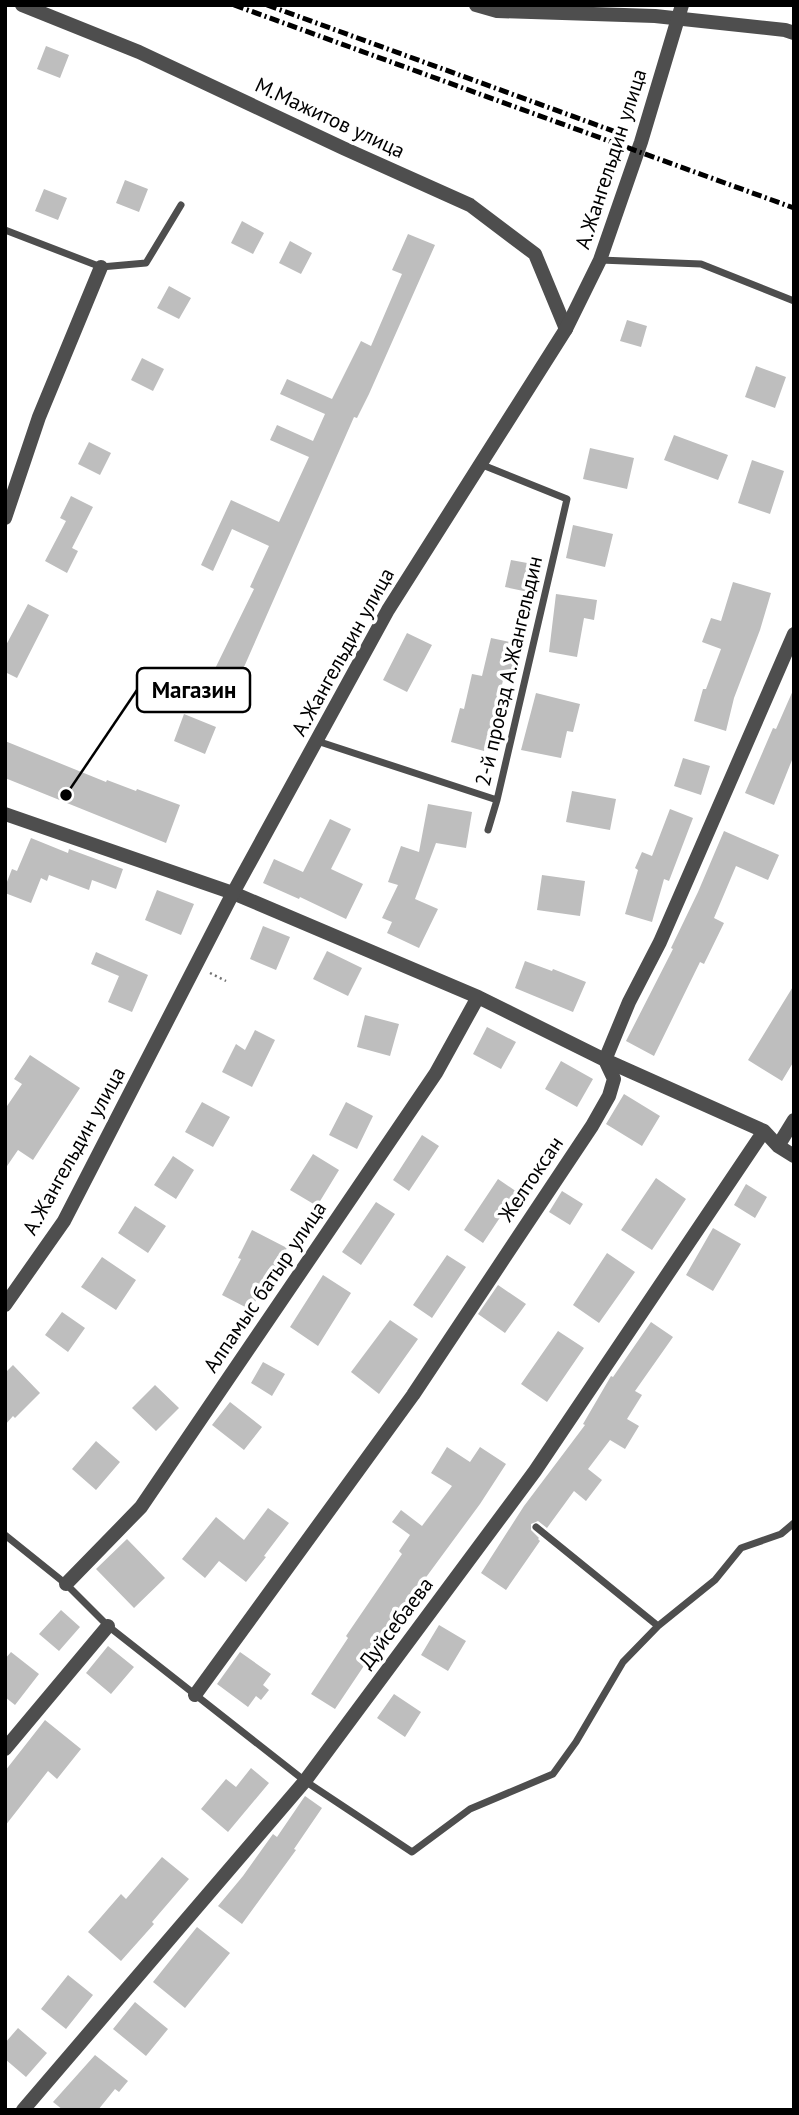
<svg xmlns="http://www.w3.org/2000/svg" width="799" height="2115" font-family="'PT Sans',sans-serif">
<rect width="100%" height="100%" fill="#fff"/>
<path fill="#bebebe" d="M46,46L69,55L60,78L37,69Z
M125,180L148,189L139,212L116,203Z
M44,189L67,198L58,220L35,211Z
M242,221L264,233L253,254L231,243Z
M408,234L435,245L369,394L357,418L354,417L233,692L209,681L254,589L250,587L269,546L232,529L213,571L201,565L231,500L279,522L309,457L270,440L277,425L313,441L325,414L280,394L287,379L332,399L361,341L371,346L402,274L392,270Z
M290,241L312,253L301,274L279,263Z
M169,286L191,298L179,319L157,308Z
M627,320L647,326L641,347L620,341Z
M142,358L164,369L153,391L131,380Z
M756,366L786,377L775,408L745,397Z
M674,435L728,455L718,480L664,460Z
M89,442L111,453L100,475L78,464Z
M590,448L634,458L627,489L583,479Z
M752,460L784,471L770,514L738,503Z
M71,496L93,507L72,548L78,551L67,573L45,561L66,521L60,518Z
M573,525L613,534L605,567L566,558Z
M511,560L538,565L533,593L505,587Z
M733,582L771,593L760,630L734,698L726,731L694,721L703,689H706L721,649L702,642L711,618L721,621Z
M556,594L597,600L594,620L584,618L577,657L549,652Z
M28,604L49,615L17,678L5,672V647Z
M407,633L432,645L407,692L383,680Z
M491,638L519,644L513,672L505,671L496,712L484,751L451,742L460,708L464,709L472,674L482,676Z
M794,688V755L774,805L745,793L773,728L776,729Z
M536,693L580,704L573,732L567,731L561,758L521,750Z
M184,714L216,727L205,754L174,741Z
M5,741L106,782L107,780L136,791L137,789L180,805L166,843L5,778Z
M683,758L710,766L701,795L674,786Z
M572,791L616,799L610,830L566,822Z
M428,804L472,812L466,848L436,843L415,899L438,909L419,948L387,933L392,922L382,918L398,885L388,882L401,846L419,852Z
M670,809L693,818L669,881L664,879L652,922L625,914L638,870L635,868L642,852L652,856Z
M330,819L351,829L331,869L363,884L346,919L300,897L299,899L263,883L274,859L303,872Z
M724,831L779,855L768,880L736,866L714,918L724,923L704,964L700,962L654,1056L626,1041L673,949L671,948L698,892Z
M31,838L68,853L69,849L123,869L116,889L92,880L89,890L49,875L47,881L41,878L31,903L5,893V887L12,869L17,871Z
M542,875L585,881L580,916L537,910Z
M157,890L194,904L181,935L145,920Z
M263,926L290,937L276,970L250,959Z
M327,951L362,968L348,996L313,979Z
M96,952L148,975L132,1012L108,1002L119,976L91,964Z
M525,961L552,971L553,969L586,982L573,1012L515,988Z
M794,985V1061L782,1081L748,1060Z
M365,1015L399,1024L390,1056L357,1047Z
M487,1027L516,1042L501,1069L473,1054Z
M255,1030L275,1040L252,1087L222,1072L236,1044L245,1050Z
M30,1055L80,1088L33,1160L18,1150L5,1169V1109L22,1084L14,1079Z
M561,1061L593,1079L577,1107L545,1089Z
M624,1094L660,1116L642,1146L606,1124Z
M202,1102L230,1117L213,1147L185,1132Z
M346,1102L373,1116L357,1149L329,1135Z
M422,1135L439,1146L409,1191L393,1180Z
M313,1154L339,1170L317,1206L290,1190Z
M173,1156L194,1170L176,1199L154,1185Z
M656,1178L686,1199L652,1250L621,1230Z
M498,1179L517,1192L483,1243L464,1230Z
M746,1184L767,1197L755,1218L734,1205Z
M562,1191L583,1204L570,1225L549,1212Z
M376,1202L395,1214L361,1265L342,1252Z
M135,1206L166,1226L148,1253L118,1233Z
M713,1228L741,1244L713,1291L686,1275Z
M252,1230L287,1248L273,1276L269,1274L251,1310L222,1295L241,1259L238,1258Z
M607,1253L635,1272L599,1323L573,1305Z
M447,1255L466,1267L432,1318L413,1305Z
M102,1257L136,1280L116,1310L81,1287Z
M323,1275L351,1293L318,1346L290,1327Z
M498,1285L526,1304L505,1333L478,1314Z
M62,1312L85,1328L68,1352L45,1335Z
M390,1320L418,1339L379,1394L351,1372Z
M651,1322L673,1337L635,1391L642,1395L627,1419L639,1426L625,1449L610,1440L588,1469L602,1480L586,1501L574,1491L547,1528L538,1521L531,1524V1530L539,1538L538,1539L540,1541L506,1590L481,1573L524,1506L585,1425L583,1424L611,1376L613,1377Z
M558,1331L584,1348L547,1402L521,1384Z
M263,1362L285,1374L272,1396L251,1383Z
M13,1365L40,1393L15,1418L13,1416L5,1425V1373Z
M155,1385L179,1408L156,1431L132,1408Z
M230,1402L262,1427L244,1450L212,1425Z
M96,1441L120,1462L96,1490L72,1469Z
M447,1447L470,1462L480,1447L506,1464L480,1504L396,1618L335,1709L311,1694L348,1638L346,1636L402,1554L399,1551L410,1535L392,1522L401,1510L422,1526L452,1486L431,1473Z
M268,1508L289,1523L264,1556L266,1557L246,1582L219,1561L205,1578L182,1559L216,1517L244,1540Z
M127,1539L165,1578L134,1608L96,1569Z
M61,1610L80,1627L59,1651L39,1634Z
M439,1625L466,1641L448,1671L421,1655Z
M108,1646L134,1667L111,1694L86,1673Z
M11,1652L39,1674L15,1705L5,1697V1659Z
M240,1652L271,1674L263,1685L269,1690L261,1700L256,1696L248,1707L217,1684Z
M394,1694L421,1712L405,1737L377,1718Z
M45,1720L81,1749L57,1779L48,1771L5,1826V1771Z
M251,1768L269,1783L228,1832L201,1809L226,1779L236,1787Z
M305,1796L322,1808L294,1849L296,1850L242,1924L218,1906L243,1876L273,1834L277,1837Z
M162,1857L189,1879L152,1922L154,1924L121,1961L88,1932L121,1894L126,1899Z
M197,1927L230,1953L185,2008L153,1982Z
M68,1975L93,1995L66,2029L41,2009Z
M135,2002L168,2029L146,2056L113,2029Z
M18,2028L47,2053L26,2077L5,2059V2043Z
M95,2055L128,2081L119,2092L115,2089L98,2110H63L53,2102Z"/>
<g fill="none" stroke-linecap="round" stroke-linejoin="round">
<path stroke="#707070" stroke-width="2.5" stroke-dasharray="2 3.5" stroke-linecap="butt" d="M210,973L226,981"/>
<path stroke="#4e4e4e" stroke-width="7" d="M5,230L101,267L146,263L181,205
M600,260L701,264L794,301
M317,741L497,800L567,499L480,464
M488,830L497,800
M536,1527L658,1626
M5,1535L66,1584L108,1626L305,1781L412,1852L470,1809L553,1774L576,1742L623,1662L658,1626L715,1580L741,1548L781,1534L794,1523"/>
<path stroke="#4e4e4e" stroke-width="14" d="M22,5L139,52L343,148L470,205L535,254L566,329
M476,5L497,11L655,16L785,30L794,33
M5,518L39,417L101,267
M5,814L233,893L478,997L605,1060L764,1131L778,1146L794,1156
M778,1146L794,1120
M66,1584L141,1507L436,1073L478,997
M195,1695L413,1395L592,1126L609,1096L614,1079L605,1060L629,1002L660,942L794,634
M5,1749L108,1626
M23,2110L305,1781L535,1471L764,1131"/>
<path stroke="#4e4e4e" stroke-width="14" d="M5,1305L64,1221L233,893L388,610L566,329L600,260L641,142L682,5"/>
<path stroke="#000" stroke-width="5" stroke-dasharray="10 3.5 2 3.5" stroke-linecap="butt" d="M234,5L794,208
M267,5L616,132"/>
</g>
<g text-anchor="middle" stroke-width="7" stroke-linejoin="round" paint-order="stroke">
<g font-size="21" fill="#000" stroke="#fff">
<text transform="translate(330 118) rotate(25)" y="7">М.Мажитов улица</text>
<text transform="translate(611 159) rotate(-72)" y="7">А.Жангельдин улица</text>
<text transform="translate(343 652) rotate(-61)" y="7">А.Жангельдин улица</text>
<text transform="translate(509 671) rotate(-77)" y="7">2-й проезд А.Жангельдин</text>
<text transform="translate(74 1151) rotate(-61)" y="7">А.Жангельдин улица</text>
<text transform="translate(531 1179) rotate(-56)" y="7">Желтоксан</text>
<text transform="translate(265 1287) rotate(-56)" y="7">Алпамыс батыр улица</text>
<text transform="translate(396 1623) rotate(-53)" y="7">Дуйсебаева</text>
</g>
</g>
<path fill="none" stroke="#000" stroke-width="2.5" d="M66 795L137 690"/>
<circle fill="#000" stroke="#fff" stroke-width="2.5" cx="66" cy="795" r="7"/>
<rect fill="#fff" stroke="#000" stroke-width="2.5" x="137" y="668" width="113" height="44" rx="7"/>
<g font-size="23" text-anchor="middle" font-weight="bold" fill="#000">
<text x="194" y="698">Магазин</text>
</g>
<rect width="799" height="2115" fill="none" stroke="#000000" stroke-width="14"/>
</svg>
